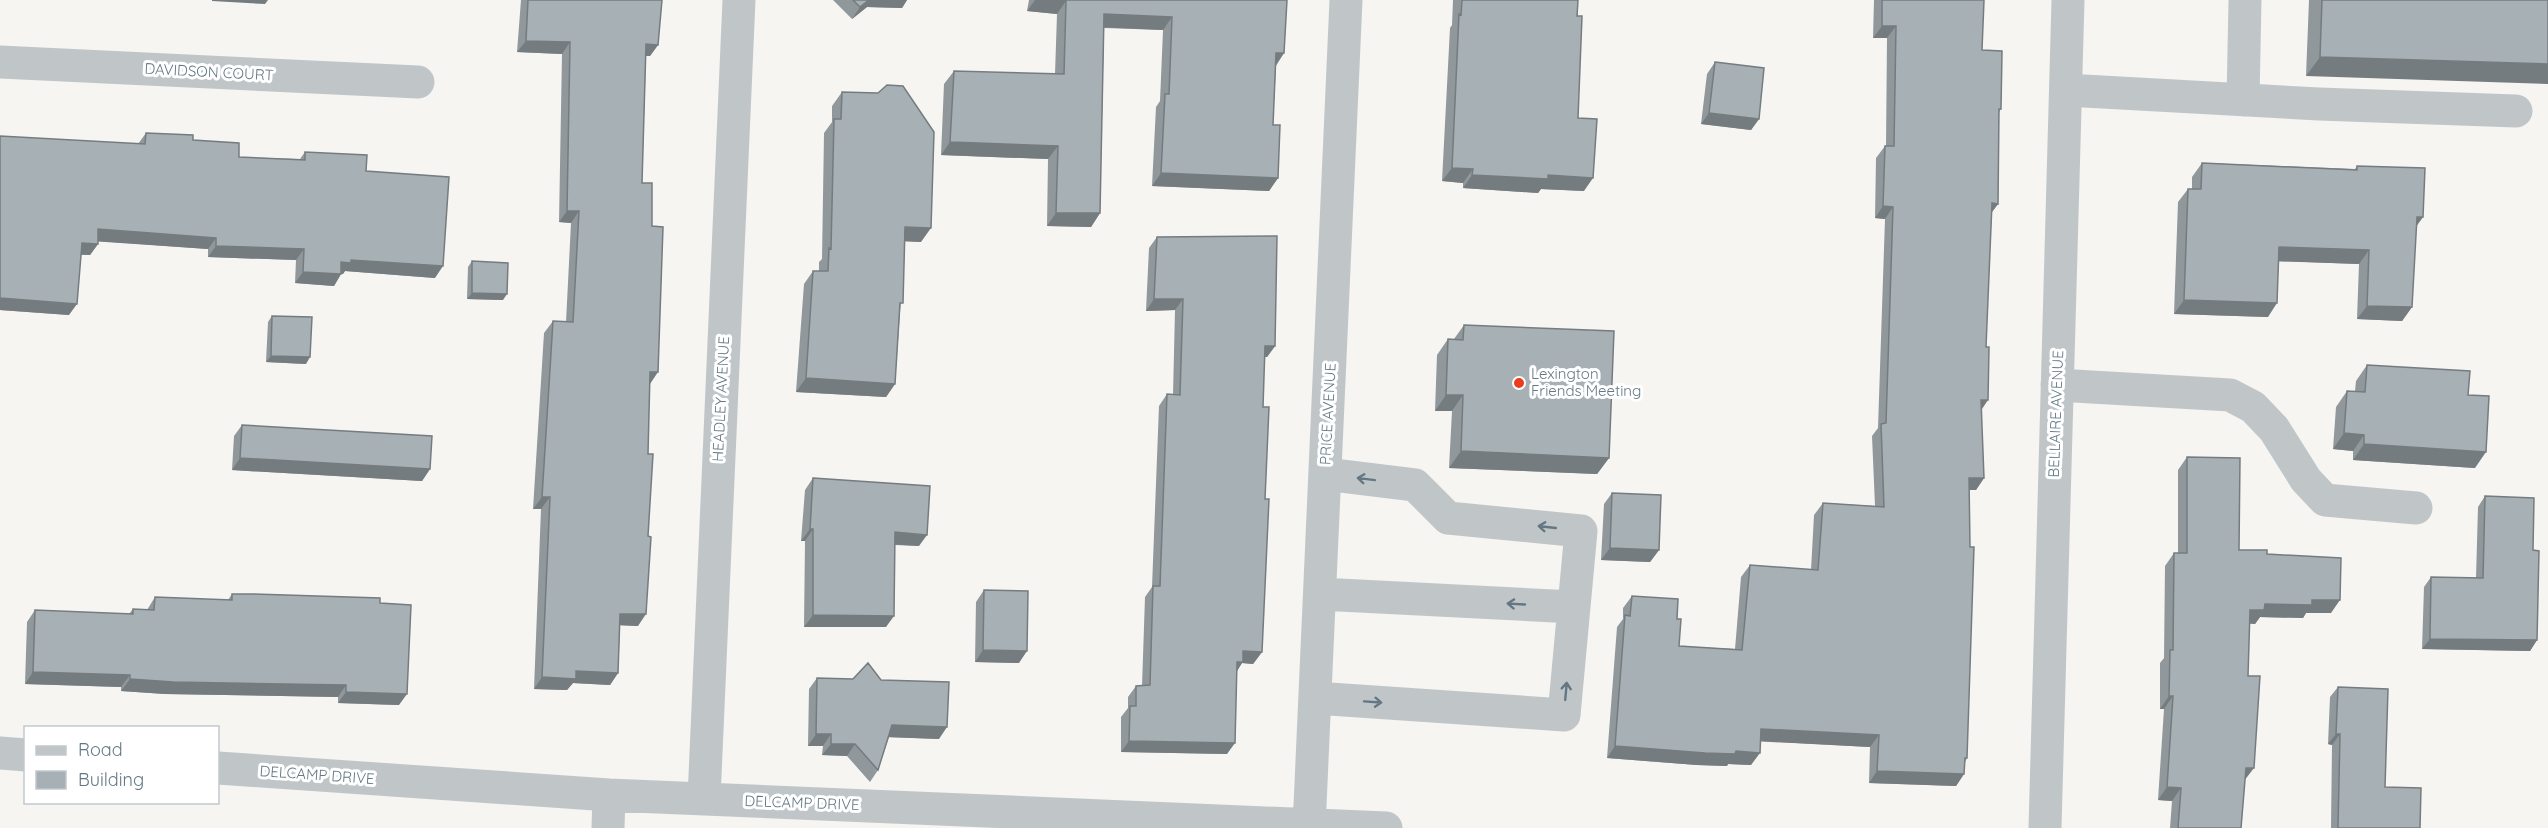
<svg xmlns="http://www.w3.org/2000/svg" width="2548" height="828" font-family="Quicksand,sans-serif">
<rect width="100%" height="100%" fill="#f6f5f2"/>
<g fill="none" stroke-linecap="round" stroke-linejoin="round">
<path stroke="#c0c6c8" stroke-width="33" d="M0,62L418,82
M2066,90L2319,104L2516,111
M2243,100L2245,0
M2057,385L2230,395L2253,407L2274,429L2306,480L2325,500L2416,508
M1320,594L1574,607
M1315,698L1564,715L1581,531L1448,518L1415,485L1325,474
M0,753L26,755
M218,768L609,795L1386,828
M704,799L739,0
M608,828L609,795
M1309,828L1346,0
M2045,828L2068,0"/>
</g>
<path fill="#90989c" d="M521,0H662L658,45L650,56H646L642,183L650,384L638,626L620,625L618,673L610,685L573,683L567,690L534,689L541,509H533L544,333L553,321L566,322L571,223L559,222L562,54L517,52Z
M833,0H907L902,8L867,7L852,19Z
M1029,0H1287L1284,53L1276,66L1273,125L1278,178L1269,191L1152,186L1156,107L1160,101L1163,30L1104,28L1100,213L1091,227L1047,226L1048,159L941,155L944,84L954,71L1055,74L1057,14L1027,11Z
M1453,0H1578V118L1584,191L1541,189L1538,193L1463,188V183L1442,181L1450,28L1452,25Z
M1874,0H1984L1982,50L2001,109L1999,112L1998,204L1992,212L1981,410L1984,478L1976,490H1969L1967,758L1965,762L1964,774L1956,786L1869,783L1870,747L1760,741L1751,765L1728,764L1727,766L1697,765L1607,758L1617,627L1623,619V608L1632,596L1677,619L1679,646L1735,649L1741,577L1750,565L1811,570L1814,515L1823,503L1875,506L1872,436L1878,428L1885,219L1875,218L1876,158L1885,146H1886L1887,38H1873Z
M2309,0H2548L2306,76Z
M1715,62L1759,119L1751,130L1701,124L1707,74Z
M842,92L921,242L905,241L895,384L886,397L796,392L804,284L813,271H819V262L822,259L824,133L832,122V106Z
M146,133L193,140L239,157L300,159L305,152L366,171L435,278L345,271L343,274H341L334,286L295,283L296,260L208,257V249L98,241V244L90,255H81L69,315L0,310V136L138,144Z
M2202,163L2355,169L2357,166L2423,217L2416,226L2412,307L2402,321L2357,319L2359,264L2278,261L2268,317L2174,314L2178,202L2188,189H2192V177Z
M1157,237L1275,346L1267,357H1264L1263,407L1265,499L1262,652L1253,664L1242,663L1237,671L1227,754L1121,752V717L1128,708V697L1136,686H1142L1145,597L1152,587L1159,406L1167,394L1173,395L1175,310L1146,311L1149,248Z
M472,261L503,300L467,299L468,267Z
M272,316L306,364L266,362L268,322Z
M1464,325L1609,458L1597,474L1449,468L1452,411H1435L1437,355L1448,339H1454Z
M2367,365L2468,395L2475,468L2353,460V451L2333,449L2336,407L2347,391H2355L2356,381Z
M242,425L430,469L422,481L232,470L234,436Z
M2187,457L2239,550L2267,554L2331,613H2306L2303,618L2260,617L2255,624L2249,623L2245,780L2241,828H2170L2172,801L2158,800L2164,709H2160V663L2164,658L2165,566L2174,553H2178V470Z
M813,478L919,546L895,545L886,627H804L805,541H801L805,490Z
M1612,493L1659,550L1650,562L1601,560L1604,504Z
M2485,496L2533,550L2537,640L2530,651L2422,649L2424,587L2431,577L2476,578L2478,507Z
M984,590L1019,663L975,662L976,602Z
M232,594L380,603L399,705L338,703V697L165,694L121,691V687L25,684L27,622L35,610L129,614L133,609L147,610L155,597L228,600Z
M817,678L881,680L939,739L889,737L878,770L870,782L847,756L822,755L823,746H808L809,689Z
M2338,687L2385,787L2420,828H2331L2332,745L2328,744L2330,697Z"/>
<path fill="#757c7f" d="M212,0H268L265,4L212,1Z
M869,0H907L902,8L867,7L852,19L860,7Z
M1035,0H1055L1066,1L1057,14L1027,11Z
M1104,14L1172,17L1163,30L1095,27Z
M1882,26H1896L1887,38H1873Z
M526,41L570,42L562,54L517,52Z
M646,44L658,45L650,56H638Z
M1276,53H1284L1275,66Z
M2320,57L2548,64V84L2306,76Z
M1709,113L1759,119L1751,130L1701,124Z
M950,142L1058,146L1048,159L941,155Z
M1452,168L1473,169L1463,183L1442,181Z
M1161,173L1278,178L1269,191L1152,186Z
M1472,175H1548L1593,178L1584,191L1541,189L1538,193L1463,188Z
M1992,203L1998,204L1989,216Z
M1883,206L1893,207L1885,219L1875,218Z
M567,211H579L571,223L559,222Z
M1056,213H1100L1091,227L1047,226Z
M2417,217H2423L2413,231Z
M905,227L931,228L921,242L896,241Z
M98,229L216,238L208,249L91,241Z
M82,243L98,244L90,255L74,254Z
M216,246L304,249L296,260L208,257Z
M2279,247L2369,250L2359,264L2269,261Z
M351,260L443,266L435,278L345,271L343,274L334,273L341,262Z
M303,272L341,274L334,286L295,283Z
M472,293L507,294L503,300L467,299Z
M0,298L77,304L69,315L0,310Z
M1154,299H1183L1175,310L1146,311Z
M2184,300L2277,303L2268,317L2174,314Z
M2367,306L2412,307L2402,321L2357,319Z
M1265,346H1275L1267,357H1256Z
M271,356L310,357L306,364L266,362Z
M650,372H658L650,384Z
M806,378L895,384L886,397L796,392Z
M1446,395H1463L1452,411H1435Z
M1981,400H1988L1980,412Z
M2344,433L2364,435L2353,451L2333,449Z
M2364,444L2486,452L2475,468L2353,460Z
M1461,451L1609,458L1597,474L1449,468Z
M240,458L430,469L422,481L232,470Z
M1969,478H1984L1976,490H1961Z
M542,497H550L541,509H533Z
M810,529H813L805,541H801Z
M895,532L927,535L919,546L887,544Z
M1610,548L1659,550L1650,562L1601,560Z
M2312,600H2340L2331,613H2306L2303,618L2260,617L2255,624L2240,623L2250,610L2265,604Z
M620,614H646L638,626L612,625Z
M813,615L894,616L886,627H804Z
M2430,639L2537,640L2530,651L2422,649Z
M983,650L1027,651L1019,663L975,662Z
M1243,651L1262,652L1253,664L1242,663L1235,674H1229Z
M576,671L618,673L610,685L573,683L567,690L534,689L542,677Z
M33,672L130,675L121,687L25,684Z
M130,679L346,685L338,697L165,694L121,691Z
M346,692L407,694L399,705L338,703Z
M2169,696H2173L2164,709H2160Z
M892,725L947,727L939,739L884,737Z
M1761,729L1879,735L1870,747L1753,741Z
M816,734H831L823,746H808Z
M2336,734H2340L2332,745L2328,744Z
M1129,741L1235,743L1227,754L1121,752Z
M831,744H855L847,756L822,755Z
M1615,746L1736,751L1760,753L1751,765L1728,764L1727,766L1697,765L1607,758Z
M2246,768H2254L2244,781Z
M1877,771L1964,774L1956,786L1869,783Z
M2167,787L2181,788L2172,801L2158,800Z"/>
<path fill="#a7b1b5" stroke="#757c7f" stroke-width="1.5" d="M528,0H662L658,45L646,44L642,183H652V226L663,227L658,372H650L648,454H653L648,536L651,537L646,614H620L618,673L576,671V679L542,677L550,497H542L553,321L573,322L579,211H567L570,42L526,41Z
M853,0H869L860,7Z
M1055,0H1287L1284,53H1276L1273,125H1280L1278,178L1161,173L1165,94H1169L1172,17L1104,14L1100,213H1056L1058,146L950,142L954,71L1064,74L1066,1Z
M1462,0H1578L1577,16H1582L1578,118L1597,119L1593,178L1548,175V179L1472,175L1473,169L1452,168L1459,14L1461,15Z
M1882,0H1984L1982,50L2002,51L2001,109H1999L1998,204L1992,203L1986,347H1989L1988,400H1981L1984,478H1969L1970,547H1974L1967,758H1965L1964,774L1877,771L1879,735L1761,729L1760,753L1736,751L1735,754L1705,753L1615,746L1625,615L1630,616L1632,596L1678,599L1677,619H1681L1679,646L1742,650L1750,565L1818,570L1823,503L1884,507L1881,424L1886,423L1893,207L1883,206L1885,146H1894L1896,26H1882Z
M2322,0H2548V64L2320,57Z
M1715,62L1764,68L1759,119L1709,113Z
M887,85L903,86L934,132L931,228L905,227L903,303H900L895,384L806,378L813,271H828L829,248L831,249L834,119H841L842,92L878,93Z
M146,133L193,135V140L239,143V157L305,160V152L367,155L366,171L449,177L443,266L351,260V263L341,262V274L303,272L304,249L216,246V238L98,229V244L82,243L77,304L0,298V136L145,144Z
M2202,163L2357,170V166L2425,168L2423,217H2417L2412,307L2367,306L2369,250L2279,247L2277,303L2184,300L2188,189H2201Z
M1277,236L1275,346H1265L1263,407H1269L1265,499H1269L1262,652L1243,651V662H1237L1235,743L1129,741L1130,706H1136V686L1150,685L1153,586H1160L1167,394L1180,395L1183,299H1154L1157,237Z
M472,261L508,263L507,294L472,293Z
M272,316L312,317L310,357L271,356Z
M1464,325L1614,331L1609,458L1461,451L1463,395H1446L1448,339L1463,340Z
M2367,365L2470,371L2468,395L2489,396L2486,452L2364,444V435L2344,433L2347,391L2365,392Z
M242,425L432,436L430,469L240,458Z
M2187,457L2240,458L2239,550H2267V554L2341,558L2340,600H2312V605L2265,604L2264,610H2250L2248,676H2260L2254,768H2246L2241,828H2178L2181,788L2167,787L2173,696H2169L2170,650H2173L2174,553H2187Z
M813,478L930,486L927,535L895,532L894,616L813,615V529H810Z
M1612,493L1661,495L1659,550L1610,548Z
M2485,496L2534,498L2533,550L2539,551L2537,640L2430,639L2431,577L2483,578Z
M984,590L1028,591L1027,651L983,650Z
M232,594H253L380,598V603L411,605L407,694L346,692V685L173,682L130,679V675L33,672L35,610L133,614V609L154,610L155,597L232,600Z
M868,663L881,680L949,682L947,727L892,725L878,770L855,744H831V734H816L817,678L853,679Z
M2338,687L2388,689L2385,787L2421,788L2420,828H2338L2340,734H2336Z"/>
<defs><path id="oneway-shaft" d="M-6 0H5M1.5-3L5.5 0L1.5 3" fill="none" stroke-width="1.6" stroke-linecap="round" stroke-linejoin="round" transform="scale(1.5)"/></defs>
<g stroke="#637884">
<use href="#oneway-shaft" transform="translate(1366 479) rotate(-173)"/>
<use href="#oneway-shaft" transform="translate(1547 527) rotate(-174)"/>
<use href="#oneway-shaft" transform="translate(1516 604) rotate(-177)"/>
<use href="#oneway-shaft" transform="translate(1566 691) rotate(-85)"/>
<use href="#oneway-shaft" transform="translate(1373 702) rotate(4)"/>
</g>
<circle fill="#ea3c1e" stroke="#fff" stroke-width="2" cx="1519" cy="383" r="6"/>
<g text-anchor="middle" stroke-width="6" stroke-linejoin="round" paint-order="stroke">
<g font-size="15" fill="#637884" stroke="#fff">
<text transform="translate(209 72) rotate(3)" y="5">DAVIDSON COURT</text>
<text transform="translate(721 399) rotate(-87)" y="5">HEADLEY AVENUE</text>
<text transform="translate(1328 414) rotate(-87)" y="5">PRICE AVENUE</text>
<text transform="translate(2056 414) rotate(-88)" y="5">BELLAIRE AVENUE</text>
<text transform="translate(317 775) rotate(4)" y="5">DELCAMP DRIVE</text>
<text transform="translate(802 803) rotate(2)" y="5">DELCAMP DRIVE</text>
</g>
<g font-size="15" fill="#637884" stroke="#fff" text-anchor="start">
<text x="1531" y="379">Lexington<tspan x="1531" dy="17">Friends Meeting</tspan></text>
</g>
</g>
<rect x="24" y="726" width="195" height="78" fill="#ffffff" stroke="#c1c9ce" stroke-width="1.5"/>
<rect x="36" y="746" width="30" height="9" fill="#c0c6c8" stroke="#c1c9ce" stroke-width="1.5"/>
<text x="78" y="756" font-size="18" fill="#637884">Road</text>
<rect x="36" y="771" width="30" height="18" fill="#a7b1b5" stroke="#c1c9ce" stroke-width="1.5"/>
<text x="78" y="786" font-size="18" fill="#637884">Building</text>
</svg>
